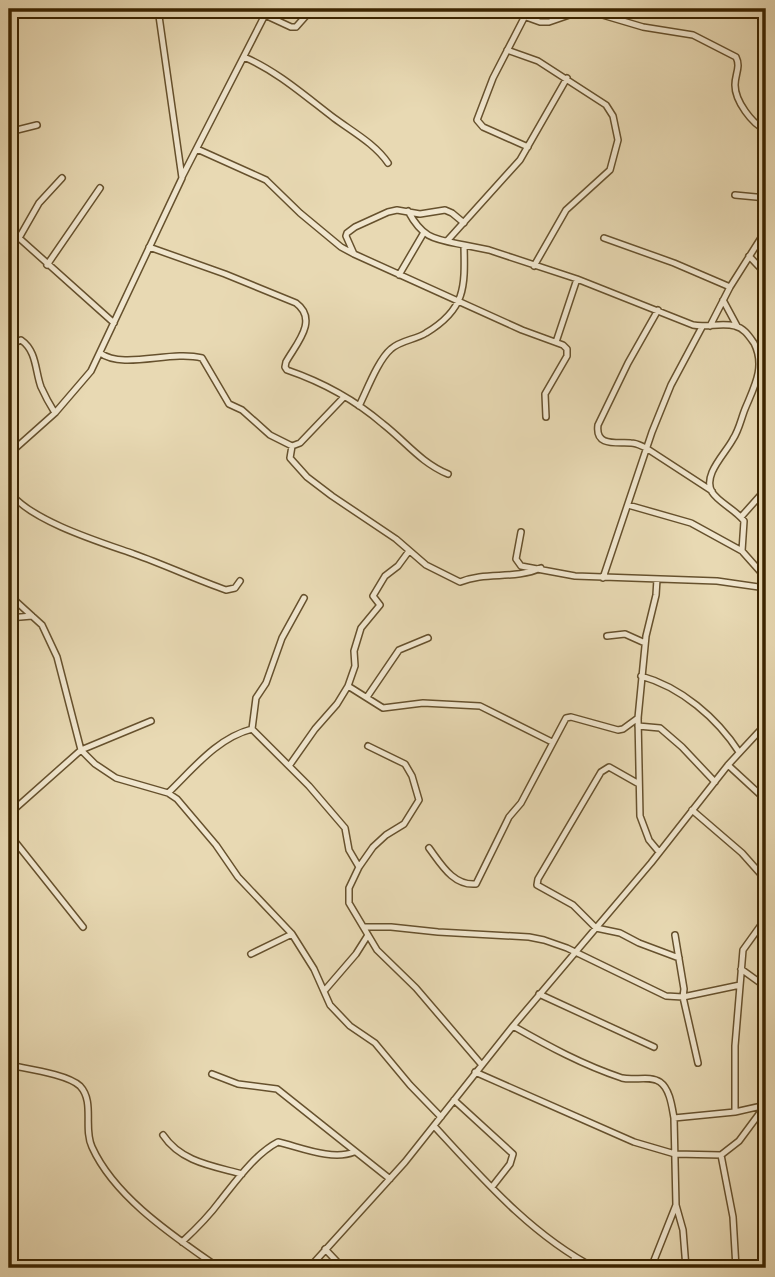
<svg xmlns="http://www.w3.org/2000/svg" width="775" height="1277" font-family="Alegreya,serif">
<rect width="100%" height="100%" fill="#e8d9b3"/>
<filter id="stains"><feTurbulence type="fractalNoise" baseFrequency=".00286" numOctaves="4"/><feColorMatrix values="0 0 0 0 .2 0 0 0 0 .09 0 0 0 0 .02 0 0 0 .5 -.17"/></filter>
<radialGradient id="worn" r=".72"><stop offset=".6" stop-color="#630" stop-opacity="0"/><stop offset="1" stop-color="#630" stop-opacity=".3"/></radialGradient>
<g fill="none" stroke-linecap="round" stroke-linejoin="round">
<g stroke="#66512d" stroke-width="8">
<path id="street" d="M504,9L540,22H549L578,12L589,11L643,27L693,35L736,57C741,67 735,74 735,85C735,101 752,124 766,130
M265,15L291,27H296L312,9
M525,16L493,78L477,120L483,127L528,147
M507,50L538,61L606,105L613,116L618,140L610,170L566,210L534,266
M244,57C277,71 305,96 334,118C353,132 375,144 388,163
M9,132L37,125
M197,149L266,180L300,213L341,247L354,254L522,330L563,345L567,349V356L545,394L546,417
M182,177L268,9
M735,195L766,198
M408,211C423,239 434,239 464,245
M9,229L114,323
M19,238L39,203L62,178
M604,238L674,263L730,287
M447,241L520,160L567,78
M149,247L225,274L296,303C319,320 296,344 286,362L285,367L287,370C322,382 355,400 383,424C405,441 421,463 448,474
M354,254L346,236L347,233L355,227L388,212L397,210L420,214L445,210L452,213L464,223
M749,256L766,274
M47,265L100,188
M399,275L423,234
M723,300L737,326
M658,310L628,363L598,425C595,447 616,442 631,443C637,443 641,446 646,448L712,491
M710,326L730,287L766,230
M556,342L577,279
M9,345L21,340C37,351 35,371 41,387C45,396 50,405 55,413
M100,353C124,370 170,350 202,358L229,404L242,410L270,435L292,446L300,443L344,397
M359,406C367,390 378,360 391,349C401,340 415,340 426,333C466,309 465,287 464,245L489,250L577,279L693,325C707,328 721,322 735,326C744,328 749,336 754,343C766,367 754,387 745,409C741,419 739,430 733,439C726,453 702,475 712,492C718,502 736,510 744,521L742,551L766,578
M292,446L290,458L307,477L332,496L396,539L426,565L460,582C486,571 514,580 541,568
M9,454L55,413L91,371L182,178L158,9
M9,491L12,495L9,501
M12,495C35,522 100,542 134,554C165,565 195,579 226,590L235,588L240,581
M628,505L691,523L742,551
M741,517L766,489
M521,532L516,559L521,566L575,576L717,581L766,588
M603,578L652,432L671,385L702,327
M657,579L656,595L646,636L638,718L640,816L649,840L659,852
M9,595L42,625L57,657L81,750L95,764L116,778L168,793L177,799L216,845L238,877L292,934L314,969L330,1005L350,1026L375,1043L410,1085L441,1117
M9,618L32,616
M607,636L625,634L645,643
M641,676C681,687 717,718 739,752
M348,686L355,666L354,651L361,628L380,605L373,596L385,576L398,566L409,551
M367,697L399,650L428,638
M638,726L660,728L682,747L715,782
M252,729L256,698L266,683L282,638L304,598
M368,746L405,764L412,776L419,800L404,824L386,835L373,847L359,867L349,888V903L377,950L416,988L481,1064
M728,765L766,800
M289,766L315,729L337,704L348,686L383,708L423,703L480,706L552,742
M639,784L609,767L601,772L538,879L537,885L573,905L596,928L620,933L639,943L679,958
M168,793C193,769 217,738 252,729L309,786L345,828L349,850L359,867
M692,810L742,853L766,880
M9,814L81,750L151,721
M9,834L83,927
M429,848C441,864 453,886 476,884L509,817L521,803L566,718L571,717L618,730L623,729L638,718
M364,927H391L438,932L529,937L544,940L567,948L666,996L683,997L698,1063
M675,935L684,989L683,997L740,985
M251,954L292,934
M741,969L766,987
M325,990L356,954L368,935
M539,994L654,1047
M513,1026C548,1046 583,1065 622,1078C634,1081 650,1075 660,1082C670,1089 672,1107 674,1118
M9,1065C27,1069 67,1074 80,1086C95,1102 83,1128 92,1147C115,1198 175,1237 219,1268
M475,1072L634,1142L675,1154L721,1155L739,1141L762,1110
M212,1074L238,1084L277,1089L390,1179
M766,1075V1080
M454,1100L513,1154L510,1164L492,1187
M735,1112V1046L743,950L766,918
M434,1126C482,1178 531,1235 595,1268
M163,1135C181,1162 213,1166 242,1174
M721,1155L733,1217L736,1268
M676,1205L683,1230L686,1268
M182,1242C196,1229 209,1216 220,1201C236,1181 255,1154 278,1142C300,1147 332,1161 354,1152
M325,1249L343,1268
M309,1268L405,1162L513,1026L651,863L728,765L766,724
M568,1268L575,1258
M651,1268L676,1205L674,1118L735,1112L766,1105"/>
</g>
<use href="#street" stroke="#f0e6ce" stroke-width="5"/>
</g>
<rect width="775" height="1277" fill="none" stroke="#e8d9b3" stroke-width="35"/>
<rect x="10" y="10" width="754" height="1256" fill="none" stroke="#3b2400" stroke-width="3.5"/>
<rect x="18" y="18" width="740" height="1242" fill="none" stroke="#3b2400" stroke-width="2"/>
<rect width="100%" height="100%" filter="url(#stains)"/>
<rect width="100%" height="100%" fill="url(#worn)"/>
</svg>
